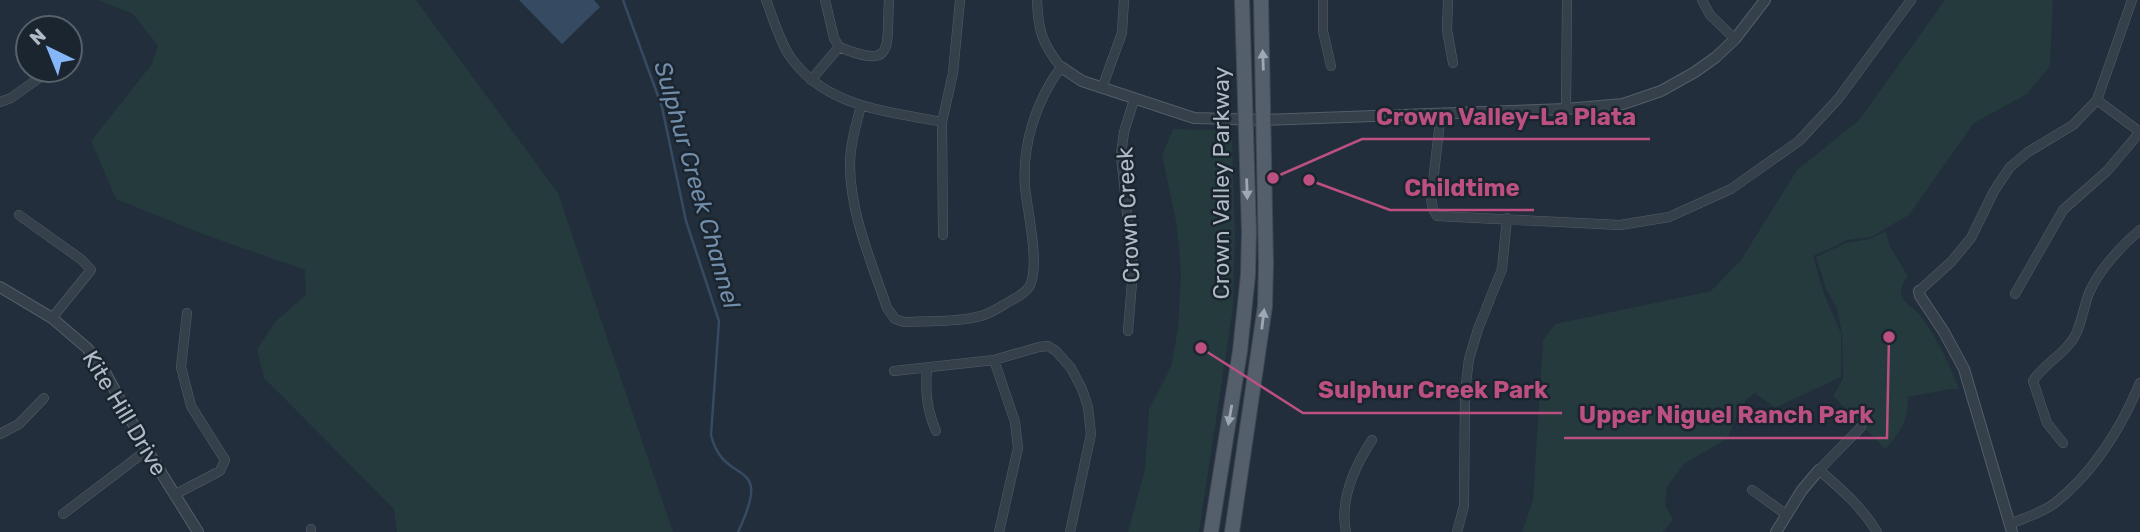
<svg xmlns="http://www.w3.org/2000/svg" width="2140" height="532" font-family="Rubik,sans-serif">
<rect width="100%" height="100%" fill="#222e3b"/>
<path fill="#243a3c" d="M98,0H416L558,193L673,532H397L394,509L264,378L257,349L275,322L306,295L305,270L208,236L116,199L91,141L152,64L158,46L133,14Z
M1945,0H2053L2050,66L2027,94L1974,123L1909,215L1871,237L1848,240L1813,256L1824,294L1841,333V377L1775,408L1755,393L1748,398L1739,411L1728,438L1684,464L1667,487L1665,505L1673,520L1663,532H1522L1533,500L1543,340L1555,324L1711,291L1741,260L1797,170L1859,120Z
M1173,129L1225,130L1232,138L1235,236L1233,308L1199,532H1128L1145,469L1149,409L1171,367L1178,328L1181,274L1177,226L1162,155Z
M1886,231L1889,244L1908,277C1903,282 1899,289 1902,296C1906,305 1915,309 1921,316C1937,339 1949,362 1959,389H1951L1908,397C1908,421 1901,432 1885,449L1833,396L1843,378L1842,333L1837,308L1826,289L1816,257L1846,243L1870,239Z"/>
<path fill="#364a62" d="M519,0H594L600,7L562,44Z"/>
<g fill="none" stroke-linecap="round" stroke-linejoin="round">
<path stroke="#364a62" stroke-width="2.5" d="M623,0L662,107L686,221L719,321L711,435C724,489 775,454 738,532"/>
<g stroke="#545d69" stroke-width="10">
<path id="minor" d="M766,0C773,18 779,39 789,55C824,107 886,111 942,122
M825,0L834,38L839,47
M1323,0V31L1331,66
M1448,0L1447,30L1453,63
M1702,0L1710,15L1735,39
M811,80L839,47C896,70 886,48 889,0
M1102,88L1122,33L1124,0
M2097,100L2140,132
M0,102L11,98L50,70
M861,106C856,125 850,145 850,165C850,214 872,263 887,308L895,319L904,322C926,321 964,322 984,315C993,312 1003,305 1012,300C1018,297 1025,293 1029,287C1041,268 1027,209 1025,187C1022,144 1036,101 1061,67C1042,44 1038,30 1037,0
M1566,109L1567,0
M1441,113L1431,199L1433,209L1437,216L1620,225L1669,217L1731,189L1799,141L1838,99L1911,0
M19,215L82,260L91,270L52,318
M943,235L942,122L953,73L960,0
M1919,291L1951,262L1971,238L1994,191L2010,167L2028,152L2073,125L2097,100L2132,0
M2015,294L2063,210L2107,171L2140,132
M1128,331L1133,270L1121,155L1124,132L1134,100
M994,360L1015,422L1018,448L999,532
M927,369C925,392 927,410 936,431
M894,371L994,360L1039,347L1048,346L1056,351L1071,368L1082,389L1088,407L1091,434L1070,532
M1861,427L1819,470C1841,489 1862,507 1877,532
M0,434L19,424L44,398
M2063,443L2047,423L2033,381C2044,363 2066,354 2076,334C2082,321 2084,306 2089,293C2099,270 2121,246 2140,230
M1752,490L1787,515
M174,495L220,471L225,460L191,406L181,367L187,313
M63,514L147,450
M2010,524C2024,518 2042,513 2055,503C2094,472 2121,428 2140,383
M311,532V529
M1346,532C1339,499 1355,466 1372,440
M1457,532L1464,506L1465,392L1469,359L1478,329L1502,269L1507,218"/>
</g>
<g stroke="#545d69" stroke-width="12">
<path id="tertiary" d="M1061,67L1082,81L1194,118L1264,120L1566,109L1623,104L1661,91L1695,72L1716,57L1735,39L1765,0
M0,287L52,318L87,348L104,370L147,450L198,532
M1919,291L1920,296L1944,332L1964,369L2012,532
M1776,532L1802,490L1819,470"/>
</g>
<g stroke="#3f4954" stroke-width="16">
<path id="primary" d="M1211,532L1240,351L1248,275L1249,232L1242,0
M1232,532L1265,306L1266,264L1261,0"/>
</g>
<use href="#minor" stroke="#36404b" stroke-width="9"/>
<use href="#tertiary" stroke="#36404b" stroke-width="10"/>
<use href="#primary" stroke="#545f6b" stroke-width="14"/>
</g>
<defs><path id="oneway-solid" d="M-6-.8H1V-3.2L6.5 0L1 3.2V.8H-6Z" transform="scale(1.75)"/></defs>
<g fill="#9ea8b5">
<use href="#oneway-solid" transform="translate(1263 60) rotate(-92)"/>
<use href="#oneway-solid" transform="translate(1247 189) rotate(88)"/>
<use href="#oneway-solid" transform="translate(1263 319) rotate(-83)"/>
<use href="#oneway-solid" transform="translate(1230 415) rotate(100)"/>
</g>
<g text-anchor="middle" stroke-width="5" stroke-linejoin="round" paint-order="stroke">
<g font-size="23" fill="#b1bac7" stroke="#1b252f">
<text transform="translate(1221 183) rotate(-90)" y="8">Crown Valley Parkway</text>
<text transform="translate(1128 215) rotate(-93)" y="8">Crown Creek</text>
<text transform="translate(125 413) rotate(59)" y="8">Kite Hill Drive</text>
</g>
<g font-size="24" font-style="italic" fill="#718daa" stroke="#1b252f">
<text transform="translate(697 185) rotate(74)" y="8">Sulphur Creek Channel</text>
</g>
</g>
<path fill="none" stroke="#bc5181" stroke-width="2.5" d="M1273 178L1362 139H1650M1309 180L1390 210H1534M1201 348L1303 413H1562M1889 337L1887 438H1564"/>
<g fill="#bc5181" stroke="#1b252f" stroke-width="2.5">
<circle cx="1273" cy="178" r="7"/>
<circle cx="1309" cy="180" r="7"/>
<circle cx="1201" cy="348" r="7"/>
<circle cx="1889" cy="337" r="7"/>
</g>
<g font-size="24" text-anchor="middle" font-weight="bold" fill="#bc5181" stroke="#1b252f" stroke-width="5" stroke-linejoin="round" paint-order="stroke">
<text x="1506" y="125">Crown Valley-La Plata</text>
<text x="1462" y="196">Childtime</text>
<text x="1433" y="398">Sulphur Creek Park</text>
<text x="1726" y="423">Upper Niguel Ranch Park</text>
</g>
<g transform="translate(49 49) rotate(317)"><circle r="33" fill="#1b252f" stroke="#57616c" stroke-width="2"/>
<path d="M0-5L12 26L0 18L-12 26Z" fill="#85b7f8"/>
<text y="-10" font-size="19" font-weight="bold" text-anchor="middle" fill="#b1bac7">N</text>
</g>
</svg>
